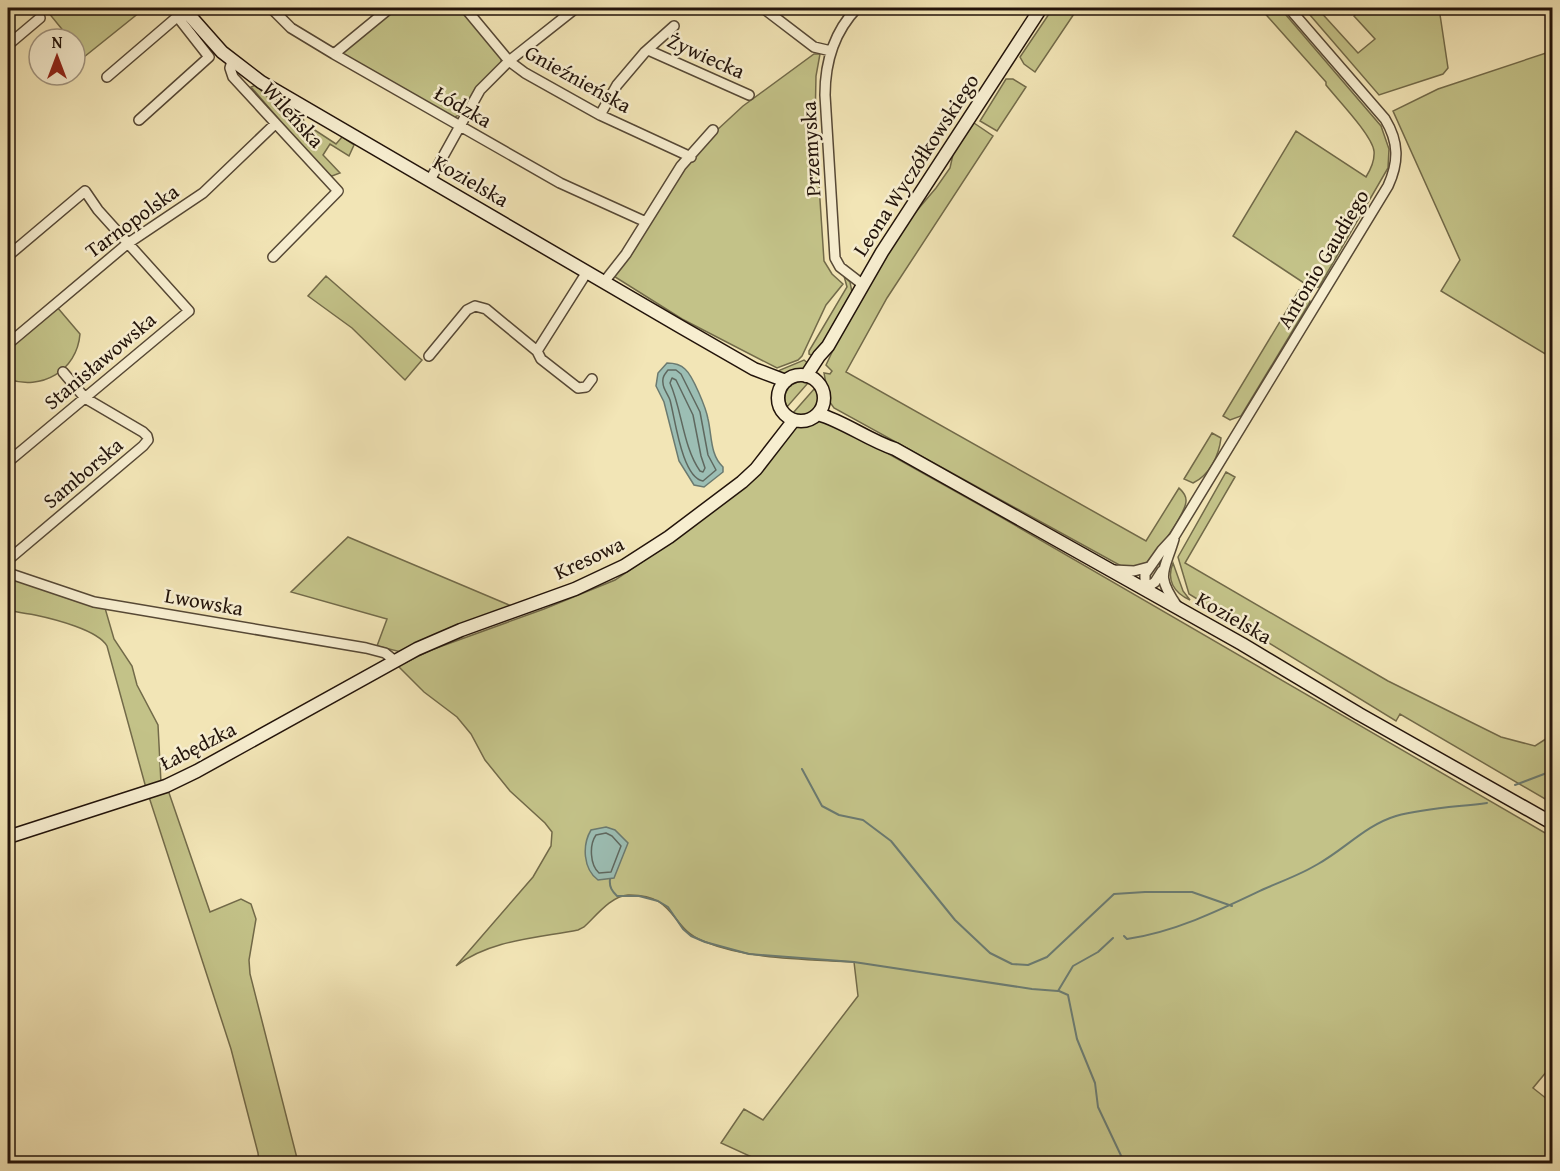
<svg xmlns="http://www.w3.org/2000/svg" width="1560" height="1171" font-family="'Gentium Book Plus',serif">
<rect width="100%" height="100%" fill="#f2e5b6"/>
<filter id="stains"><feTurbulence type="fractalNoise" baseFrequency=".00333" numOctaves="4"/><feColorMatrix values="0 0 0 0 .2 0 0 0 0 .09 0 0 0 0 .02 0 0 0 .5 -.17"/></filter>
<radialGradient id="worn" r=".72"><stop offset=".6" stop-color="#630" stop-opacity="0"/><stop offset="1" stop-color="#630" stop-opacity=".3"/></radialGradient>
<path fill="#c3c288" stroke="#726a49" stroke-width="1.5" d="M30,8H145L84,57L75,46V39H70L48,12L38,14L28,9Z
M395,8H460L501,58V64L478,89L461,114L455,117L449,116L343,54L344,49Z
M1053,8H1078L1035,72L1024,64L1020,57Z
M1260,8H1280L1381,126L1389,149L1388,168L1319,287L1313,288L1307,285L1233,236L1296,131L1366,177C1371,169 1375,161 1374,151C1372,135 1337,99 1326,85V82Z
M1311,8H1317L1358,53L1375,39L1354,16L1363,8H1439L1448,68L1443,74L1379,95L1310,15Z
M1552,51V358L1441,291L1460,260L1393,111L1438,89Z
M814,54H820L816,76L815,124L824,261L832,274L843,284L826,305L802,356L798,360L777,368L682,319L612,275L682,170L696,156L716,131L743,106Z
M1006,79H1013L1026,87L997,131L980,121Z
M256,85L266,96L293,116L299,114L303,116L304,123L336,144L342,137L354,145L349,156L330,144L323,155L340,173L332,176L326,174L251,87Z
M974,123L993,136L887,298L846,372L1146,541L1179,488C1182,491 1186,494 1186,500C1187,511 1156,556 1146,563C1139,568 1132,567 1123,567L834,408L829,401L824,373L830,374L832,371L826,365L843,329L908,221L936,188L950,168L954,150Z
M326,276L422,360L405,380L352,328L308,296Z
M844,276L850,282L852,292L815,357L809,354V351L847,287Z
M1299,290L1308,295L1310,302L1241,416L1230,420L1223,416Z
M57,307L80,334C77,371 41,391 8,379V349Z
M804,360L810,365C800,373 790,376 777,374L780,370Z
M801,381L808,383L787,407C781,394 788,384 801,381Z
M815,388C824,404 810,420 793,413Z
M819,420L830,421L994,513L1552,837V1065L1533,1088L1552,1103V1163H750L754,1158L721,1143L744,1109L763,1120L858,996L854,962C804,959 749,960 703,941C669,928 677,894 628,895C611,896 596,916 584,927L578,930C537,938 490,940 456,966L533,877L551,846L552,832L545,823L510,791L485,760L471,734L457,717L424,692L398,666L431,650L544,609L615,580L676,539L739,490L796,426Z
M1212,433L1221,438C1219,455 1210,475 1193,483L1184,479Z
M1226,472L1235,477L1185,563L1388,681L1501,737L1535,746L1552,735V803L1400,714L1396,721L1189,594L1178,557Z
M348,537L514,607L401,652L377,646L387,619L291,592Z
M1173,563L1183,591L1190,600C1174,593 1166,580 1173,563Z
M8,577L105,608L114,639L132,666L137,685L158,725L161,783L146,788L107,646C98,630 54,619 35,615C26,613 16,613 8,609Z
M168,790L210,912L241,899L251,904L256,919L249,960L250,974L298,1162L296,1163H259L258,1153L231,1049L149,797Z"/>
<path fill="#9cbeb4" stroke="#6b7a70" stroke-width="1.5" d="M667,363C673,363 680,364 685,369C693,376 706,408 708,419C712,436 710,455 723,467V472L704,487L694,485L679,461L664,402L656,386L658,373Z
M606,827L615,830L628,843L614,878L598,880C583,869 582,845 591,830Z"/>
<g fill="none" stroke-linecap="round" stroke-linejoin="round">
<path stroke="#5f685f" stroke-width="1.5" d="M668,370H676L681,374L700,412L708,455L716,470L703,481C682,478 675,418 670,400C668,394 663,389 663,383C662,377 665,374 668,370Z
M672,378L676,380L693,415L701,456L705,468L703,472L700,471C683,447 682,410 670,383Z
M606,833L612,836L621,846L611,872L599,873C590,865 589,845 596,835Z"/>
<path stroke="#6b7a70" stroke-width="2" d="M802,769L822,806L839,815L863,820L891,841L955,920L990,953L1012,964L1028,965L1047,957L1114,894L1145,892H1192L1232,906
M1515,785L1552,771
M610,879C609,887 612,891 617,896H639L658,901L668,907L683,929L691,936L705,942L749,954L854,962L1032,989L1058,991L1073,966L1098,952L1113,938
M1124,936L1127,939C1175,932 1220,910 1264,889C1282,881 1302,874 1318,864C1345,849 1366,825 1396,816C1425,808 1457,807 1487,803
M1059,991L1068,995L1077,1039L1095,1083L1098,1107L1125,1164"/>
<g stroke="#564835" stroke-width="12">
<path id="street" d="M271,8L291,28L334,54L560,183L646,222
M465,8L509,61L525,73L600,115L691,157
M763,8L814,47L831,51
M857,8C834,32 825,62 825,95L835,258L840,267L862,284
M8,45L40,18
M648,50L749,95
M334,54L390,8
M232,61L230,68L233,77L338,191L273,257
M107,77L177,17L180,20
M600,115L617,85L645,52L674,26
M139,120L209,57L180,20L188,13
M430,180L480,90L509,61L576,8
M8,256L85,191L98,210L189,311L8,462
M604,282L626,254L681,166L713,130
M8,344L127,244L203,193L275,124
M537,351L587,272
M429,356L467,310L475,306L486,309L537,351L541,359L578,388L586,387L592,379
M1174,539C1164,573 1155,574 1177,606
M8,560L143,446L148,440L147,436L143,432L85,398L63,372
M1113,570L1134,571L1149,567
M1162,571L1155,582L1145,589V574L1162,550L1174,537L1388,186C1399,162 1399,142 1385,119L1289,8
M8,573L94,602L366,648L385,653L395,661"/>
</g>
<g stroke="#22130a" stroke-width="15">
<path id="secondary" d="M183,8L222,52L261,82L681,327L754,369L786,381
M778 398a23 23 0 1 1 46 0a23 23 0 1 1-46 0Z
M806,376L819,356L828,346L882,252L1041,8
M818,414C845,422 868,440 895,449L1242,644L1359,714L1552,823
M8,837L166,786L197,771L417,649L461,630L575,589L624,566L669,537L742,482L756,469L794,420"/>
</g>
<use href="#street" stroke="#f7eed0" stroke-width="9"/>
<use href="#secondary" stroke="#f7eed0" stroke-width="12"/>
</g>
<g text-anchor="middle" stroke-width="5" stroke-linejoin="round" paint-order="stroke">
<g font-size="21" fill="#22130a" stroke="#f7eed0">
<text transform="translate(706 56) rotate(24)" y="7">Żywiecka</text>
<text transform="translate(578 79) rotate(29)" y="7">Gnieźnieńska</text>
<text transform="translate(463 107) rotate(30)" y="7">Łódzka</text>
<text transform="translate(293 115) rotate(48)" y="7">Wileńska</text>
<text transform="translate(811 149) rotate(-93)" y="7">Przemyska</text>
<text transform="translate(916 165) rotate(-57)" y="7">Leona Wyczółkowskiego</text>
<text transform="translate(471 181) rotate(30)" y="7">Kozielska</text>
<text transform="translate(132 221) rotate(-36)" y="7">Tarnopolska</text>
<text transform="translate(1323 259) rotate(-59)" y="7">Antonio Gaudiego</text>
<text transform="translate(100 361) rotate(-40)" y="7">Stanisławowska</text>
<text transform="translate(83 473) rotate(-40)" y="7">Samborska</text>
<text transform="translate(589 558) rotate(-25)" y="7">Kresowa</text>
<text transform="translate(204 602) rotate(10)" y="7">Lwowska</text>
<text transform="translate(1234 618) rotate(30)" y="7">Kozielska</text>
<text transform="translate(198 746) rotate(-27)" y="7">Łabędzka</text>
</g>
</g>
<rect width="1560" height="1171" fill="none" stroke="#f2e5b6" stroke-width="30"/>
<rect x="9" y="9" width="1542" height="1153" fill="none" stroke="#22130a" stroke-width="3"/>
<rect x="15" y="15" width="1530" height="1141" fill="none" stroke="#22130a" stroke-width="1.5"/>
<g transform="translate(57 57)"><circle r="28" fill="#f7eed0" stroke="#a29681" stroke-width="1.5"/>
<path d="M0-4.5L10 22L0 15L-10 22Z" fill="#8f2418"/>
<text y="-9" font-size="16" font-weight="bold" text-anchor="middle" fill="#22130a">N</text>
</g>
<rect width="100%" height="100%" filter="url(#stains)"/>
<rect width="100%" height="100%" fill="url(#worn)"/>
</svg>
